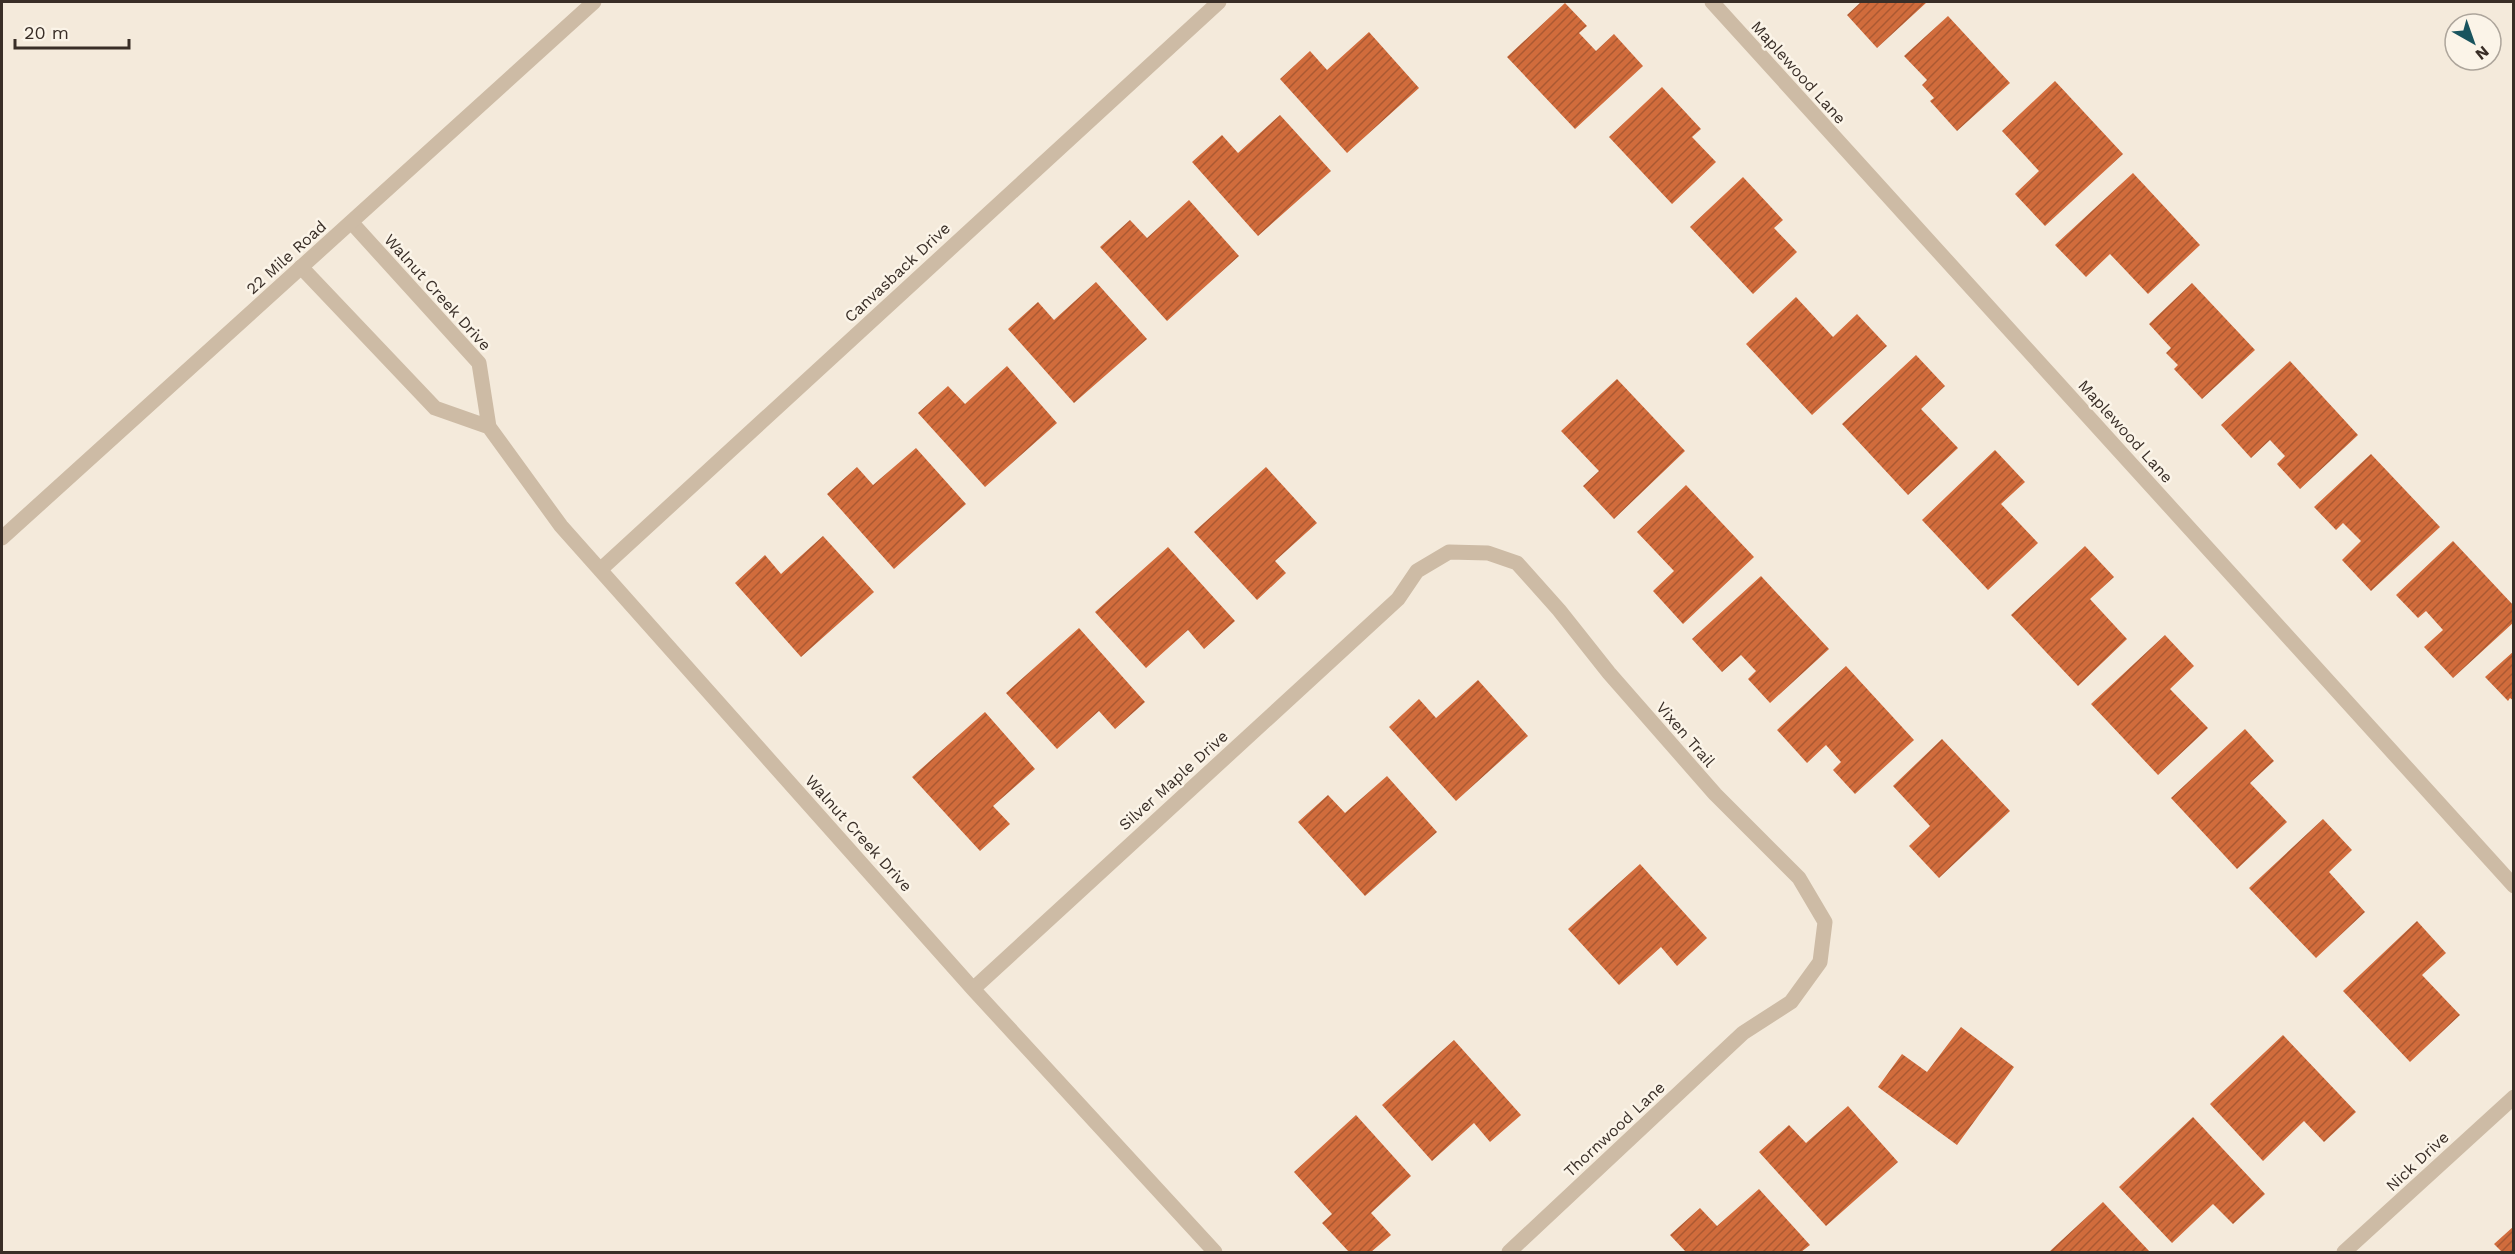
<svg xmlns="http://www.w3.org/2000/svg" width="2515" height="1254" font-family="'Work Sans',sans-serif">
<defs>
<pattern id="building-hatch" width="6" height="6" patternUnits="userSpaceOnUse" patternTransform="scale(1.5)"><rect width="6" height="6" fill="#d16c3c"/><path d="M-1 1l2-2M0 6l6-6M5 7l2-2" fill="none" stroke="#ab5932"/></pattern>
</defs>
<rect width="100%" height="100%" fill="#f4eadb"/>
<path fill="url(#building-hatch)" d="M1861,2H1927L1877,48L1847,15Z
M1565,3L1587,26L1579,33L1596,51L1614,34L1643,66L1575,129L1507,57Z
M1948,16L2010,83L1957,131L1930,101L1934,98L1922,85L1927,80L1904,56Z
M1369,32L1419,88L1347,153L1280,79L1310,51L1327,70Z
M2055,81L2123,154L2045,226L2015,194L2039,171L2002,131Z
M1662,87L1701,129L1692,137L1716,162L1672,204L1609,137Z
M1280,115L1331,171L1258,236L1192,162L1222,135L1238,153Z
M2133,173L2200,245L2148,294L2110,254L2086,277L2055,245Z
M1743,177L1783,220L1774,228L1797,252L1753,294L1690,227Z
M1189,200L1239,256L1167,321L1100,247L1130,220L1147,238Z
M1096,282L1147,339L1074,403L1008,329L1038,302L1054,320Z
M2192,283L2255,350L2202,399L2174,369L2178,365L2166,353L2171,348L2149,324Z
M1796,297L1833,337L1857,314L1887,346L1812,415L1746,344Z
M1916,355L1945,386L1921,409L1958,448L1908,495L1842,424Z
M2290,361L2358,435L2300,489L2277,464L2285,456L2270,440L2251,458L2221,425Z
M1007,366L1057,423L985,487L918,413L948,386L965,404Z
M1617,379L1685,451L1614,519L1583,486L1599,471L1561,431Z
M916,448L966,504L894,569L827,494L857,467L873,485Z
M1995,450L2025,482L2001,504L2038,543L1988,590L1922,520Z
M2371,454L2440,527L2371,591L2342,560L2361,541L2343,523L2336,530L2314,507Z
M1266,467L1317,523L1275,561L1286,573L1257,600L1194,532Z
M1686,485L1754,557L1683,624L1653,591L1674,571L1637,532Z
M823,536L874,592L801,657L735,583L765,555L781,574Z
M2453,541L2514,606V622L2453,678L2424,647L2443,630L2426,611L2418,618L2396,595Z
M2085,546L2114,577L2090,599L2127,639L2078,686L2011,615Z
M1168,547L1235,621L1204,649L1188,630L1146,668L1095,612Z
M1761,576L1829,649L1770,703L1748,679L1756,671L1741,655L1722,672L1692,639Z
M1079,628L1145,702L1115,729L1099,711L1057,749L1006,693Z
M2165,635L2194,666L2170,689L2208,728L2158,775L2091,704Z
M2514,651V701L2510,698L2508,701L2485,677Z
M1846,666L1914,740L1855,794L1833,770L1841,762L1826,745L1807,763L1777,730Z
M1478,680L1528,736L1456,801L1389,727L1419,699L1436,718Z
M985,712L1035,769L993,806L1010,824L980,851L912,777Z
M2245,729L2274,761L2250,783L2287,822L2237,869L2171,798Z
M1942,739L2010,811L1939,878L1909,846L1930,826L1893,786Z
M1387,776L1437,832L1365,896L1298,822L1328,795L1345,813Z
M2323,819L2352,850L2329,872L2365,912L2316,958L2249,888Z
M1640,864L1707,938L1677,966L1661,947L1619,985L1568,929Z
M2417,921L2446,953L2422,975L2460,1015L2410,1062L2343,991Z
M1961,1027L2014,1067L1957,1145L1878,1087L1902,1054L1927,1072Z
M2283,1035L2356,1112L2324,1142L2304,1121L2263,1161L2210,1104Z
M1454,1040L1521,1115L1490,1142L1474,1123L1432,1161L1382,1105Z
M1848,1106L1898,1162L1826,1226L1759,1152L1789,1125L1806,1143Z
M1356,1115L1411,1176L1371,1213L1391,1235L1371,1252H1349L1322,1223L1332,1214L1294,1172Z
M2193,1117L2265,1194L2233,1224L2213,1204L2172,1243L2119,1187Z
M1759,1189L1810,1245L1801,1252H1686L1670,1235L1700,1208L1717,1226Z
M2103,1202L2150,1252H2049Z
M2514,1226V1252H2502L2494,1244Z"/>
<g fill="none" stroke-linecap="round" stroke-linejoin="round">
<path stroke="#cdbba5" stroke-width="15" d="M1712,2L2514,886
M352,223L479,363L489,427L561,526L973,989L1215,1252
M301,267L435,408L489,427
M600,570L1219,2
M973,989L1398,599L1417,571L1449,552L1488,553L1517,563L1559,610L1609,673L1715,794L1799,878L1825,922L1820,962L1791,1002L1743,1033L1509,1252
M2344,1252L2514,1097"/>
<path stroke="#cdbba5" stroke-width="15" d="M2,538L594,2"/>
</g>
<g text-anchor="middle" stroke-width="5" stroke-linejoin="round" paint-order="stroke">
<g font-size="16" fill="#392e27" stroke="#fbf4e8">
<text transform="translate(1799 72) rotate(48)" y="6">Maplewood Lane</text>
<text transform="translate(286 257) rotate(-42)" y="6">22 Mile Road</text>
<text transform="translate(897 272) rotate(-43)" y="6">Canvasback Drive</text>
<text transform="translate(438 292) rotate(48)" y="6">Walnut Creek Drive</text>
<text transform="translate(2126 431) rotate(48)" y="6">Maplewood Lane</text>
<text transform="translate(1686 734) rotate(49)" y="6">Vixen Trail</text>
<text transform="translate(1173 780) rotate(-42)" y="6">Silver Maple Drive</text>
<text transform="translate(859 833) rotate(48)" y="6">Walnut Creek Drive</text>
<text transform="translate(1614 1129) rotate(-43)" y="6">Thornwood Lane</text>
<text transform="translate(2417 1161) rotate(-43)" y="6">Nick Drive</text>
</g>
</g>
<rect width="2515" height="1254" fill="none" stroke="#392e27" stroke-width="6"/>
<g transform="translate(2473 42) rotate(140)"><circle r="28" fill="#fbf4e8" stroke="#ada59b" stroke-width="1.5"/>
<path d="M0-4.5L10 22L0 15L-10 22Z" fill="#19545e"/>
<text y="-9" font-size="16" font-weight="bold" text-anchor="middle" fill="#392e27">N</text>
</g>
<path d="M15 39v9h114v-9" fill="none" stroke="#392e27" stroke-width="3"/>
<text x="24" y="39" font-size="18" fill="#392e27" stroke="#fbf4e8" stroke-width="4.5" paint-order="stroke">20 m</text>
</svg>
